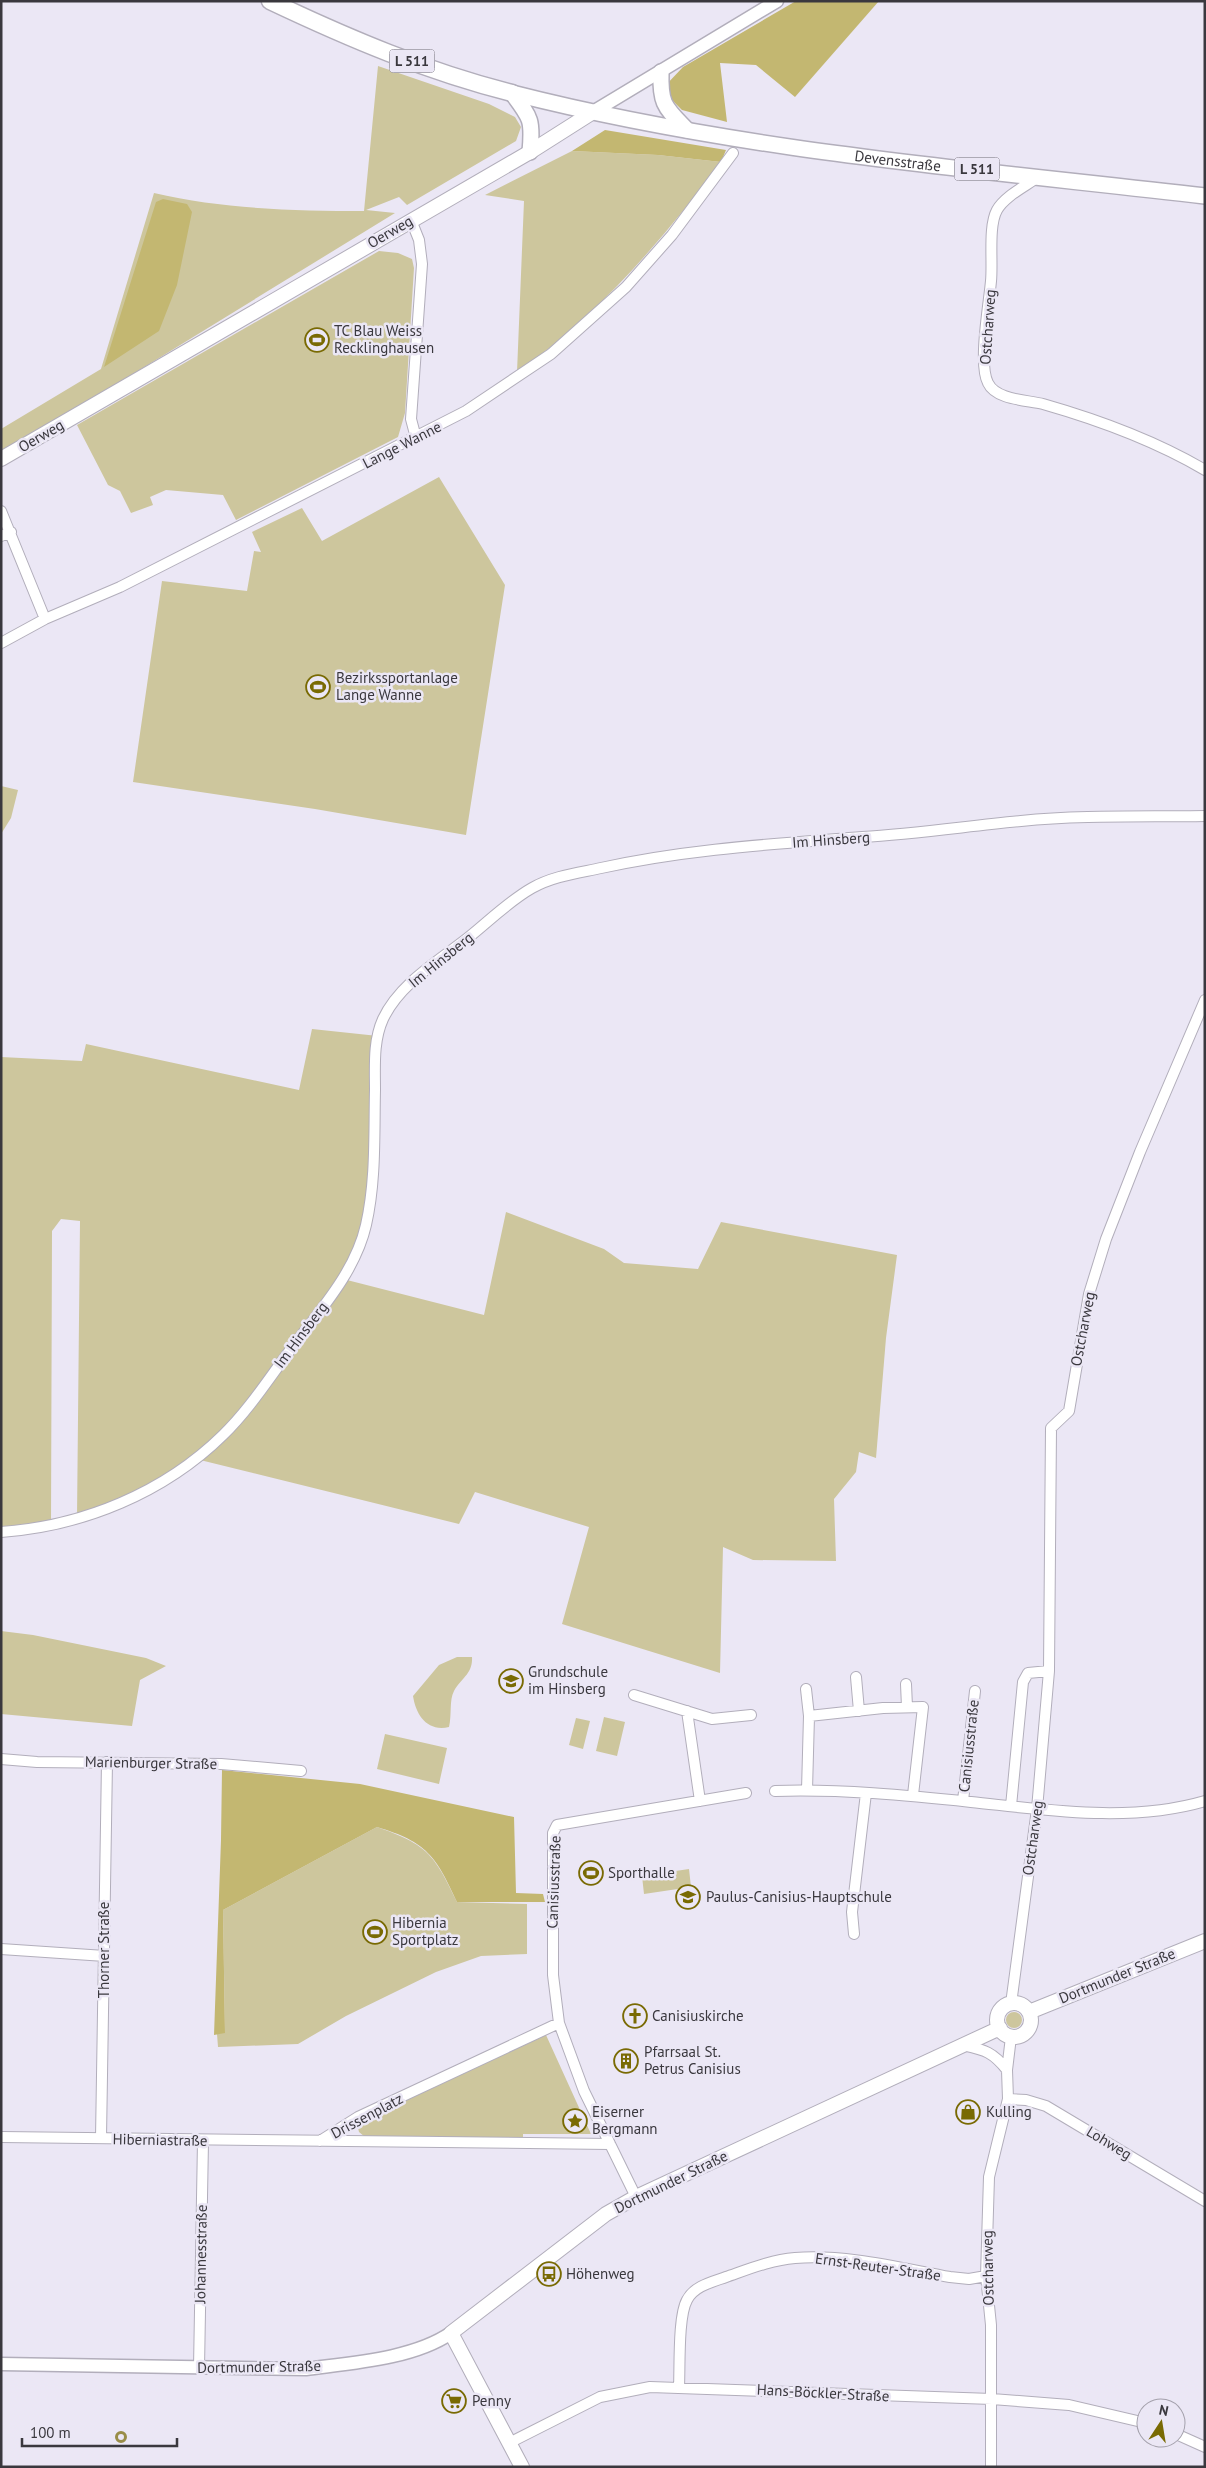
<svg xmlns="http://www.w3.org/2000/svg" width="1206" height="2468" font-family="'PT Sans',sans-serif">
<rect width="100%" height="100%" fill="#ebe7f5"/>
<path fill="#cdc69d" d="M378,66L489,104L515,117L521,127L516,141L407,205L399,197L366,210L395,213L1,455V429L101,369L154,193C223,209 294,211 364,211Z
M572,151L658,155L721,162C663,239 597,317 517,372L524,201L485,195Z
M379,251L398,253L412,259L414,268L405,413L398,437L236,520L223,495L166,490L150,497L153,505L131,513L120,491L108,485L77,425Z
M439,477L505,585L466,835L315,809L133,782L162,581L247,591L254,551L261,552L252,532L302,508L322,541Z
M1,786L18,790L11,818L1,834Z
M312,1029L378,1036L366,1224L343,1279L484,1315L506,1212L604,1249L624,1263L698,1269L721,1222L897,1255L886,1338L876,1458L859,1452L856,1472L834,1499L836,1561L753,1560L723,1547L720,1673L562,1624L589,1527L475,1492L459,1524L196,1459L148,1490L77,1517L80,1221L61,1219L52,1231L51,1526L1,1532V1057L82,1061L86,1044L299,1090Z
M1,1631L33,1635L146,1658L166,1666L140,1680L132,1726L1,1714Z
M457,1657H472C473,1674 461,1678 454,1691C449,1700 452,1715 449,1727C427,1732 416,1715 413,1696L439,1665Z
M604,1717L625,1722L617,1756L596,1751Z
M576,1718L590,1721L583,1749L569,1745Z
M385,1734L447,1748L439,1784L377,1769Z
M377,1827C428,1845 434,1854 457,1902L527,1904V1954L481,1956L436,1972L346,2016L298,2044L218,2047L217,2034L225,2032L223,1910Z
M689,1869L691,1887L644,1894L642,1876Z
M1006 2020a8 8 0 1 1 16 0a8 8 0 1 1-16 0Z
M546,2035L591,2134H523V2139L365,2137L359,2132L358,2128L364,2120Z"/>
<path fill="#c3b771" d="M796,1H879L795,97L756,65L720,63L727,122L682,110L671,99L665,86L683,67Z
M605,130L726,150L721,162L658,155L572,151Z
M163,199L187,204L192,212L177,285L159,331L104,367L156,202Z
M222,1770L360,1784L514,1817L516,1893L543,1894L545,1902H457C436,1856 427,1842 377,1827L223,1910L225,2033L214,2035L221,1840Z"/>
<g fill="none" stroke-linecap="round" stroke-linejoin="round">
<path stroke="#998d48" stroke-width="3" d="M116.5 2437a4.5 4.5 0 1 1 9 0a4.5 4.5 0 1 1-9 0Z"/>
<g stroke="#b2aebb" stroke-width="12">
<path id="minor" d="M1038,177C1026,186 1005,196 997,210C988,226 993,262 991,281C989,304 978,364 988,383C996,400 1027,400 1043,404C1099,420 1154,440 1205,470
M411,220L419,240L422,264L411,419L416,438
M1,511L43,614
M1,536L11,532
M1,643L45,619L120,587L466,411L551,354L626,287L672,235L733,153
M1,1532C83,1526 164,1493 223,1435C251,1408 273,1372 297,1341C324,1306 356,1269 366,1225C376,1181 374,1135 375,1090C375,1066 373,1041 383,1019C400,983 439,961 469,937C489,921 509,901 532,888C553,876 578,873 601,868C687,849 774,844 862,837C915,834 968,826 1021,821C1082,815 1144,817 1205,816
M856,1677L859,1711
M906,1684L907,1707
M806,1689L809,1716
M634,1695L712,1719L751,1715
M687,1711L700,1801
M1,1759L37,1762L221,1764L301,1771
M807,1790L809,1716L883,1708L923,1707L913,1795
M775,1791C840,1789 906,1795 971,1802C1048,1810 1130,1823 1205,1801
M963,1801L975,1691
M1011,1806L1023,1682L1028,1673L1049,1671
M854,1934L852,1912L866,1793
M1,1949L105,1956
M1011,2004L1037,1809L1049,1671L1051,1428L1069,1411L1089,1294L1106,1239L1140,1152L1205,1000
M962,2045C984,2050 992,2051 1007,2070
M1008,2099L1026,2100L1046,2106L1205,2201
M1,2137L610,2144
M101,2138L107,1762
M320,2141L358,2117L559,2023
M636,2197L584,2091L559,2023L553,1975V1833L557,1825L746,1793
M199,2368L203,2141
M679,2387C680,2366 678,2316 687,2300C694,2286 712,2282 726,2277C749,2269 771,2260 795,2258C846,2254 900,2268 950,2277L969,2279L986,2276
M1176,2434L1205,2447
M509,2443L600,2397L650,2387L992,2399L1069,2405L1146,2423
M991,2467V2325L986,2276L989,2177L1008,2099L1007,2070L1011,2037"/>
</g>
<g stroke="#b2aebb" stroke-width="15">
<path id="tertiary" d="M593,112L777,1
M1,2364L306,2369C351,2363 413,2359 451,2333"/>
</g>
<g stroke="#b2aebb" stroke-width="16">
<path id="secondary" d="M1,459L530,152L593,112
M997 2020a17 17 0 1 1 34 0a17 17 0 1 1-34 0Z
M1029,2012L1205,1941
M522,2467L451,2333L606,2214L636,2197L1000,2028"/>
</g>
<g stroke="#b2aebb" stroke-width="18">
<g id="primary">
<path d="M661,72C660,105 665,107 687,130"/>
<path id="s1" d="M512,93C739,151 973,169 1205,196"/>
<path d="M512,93C531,118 533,120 530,152"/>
</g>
</g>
<g stroke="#b2aebb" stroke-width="19">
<path id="trunk" d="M270,1C348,38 428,72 512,93"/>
</g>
<use href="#minor" stroke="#fff" stroke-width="10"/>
<use href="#tertiary" stroke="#fff" stroke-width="12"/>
<use href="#secondary" stroke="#fff" stroke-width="14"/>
<use href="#primary" stroke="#fff" stroke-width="15"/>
<use href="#trunk" stroke="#fff" stroke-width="16"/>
</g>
<defs>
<g id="stadium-ring" transform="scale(1.25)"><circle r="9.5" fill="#ebe7f5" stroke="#796a03" stroke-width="1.5"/><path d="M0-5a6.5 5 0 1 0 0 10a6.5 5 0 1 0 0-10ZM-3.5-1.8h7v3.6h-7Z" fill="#796a03"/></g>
<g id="school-ring" transform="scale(1.25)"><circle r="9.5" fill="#ebe7f5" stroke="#796a03" stroke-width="1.5"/><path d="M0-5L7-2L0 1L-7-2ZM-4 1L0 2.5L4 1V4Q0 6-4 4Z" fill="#796a03"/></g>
<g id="church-ring" transform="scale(1.25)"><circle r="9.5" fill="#ebe7f5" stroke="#796a03" stroke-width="1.5"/><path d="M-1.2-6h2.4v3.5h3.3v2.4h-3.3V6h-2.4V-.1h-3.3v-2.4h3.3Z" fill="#796a03"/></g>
<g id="building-ring" transform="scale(1.25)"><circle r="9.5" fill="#ebe7f5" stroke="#796a03" stroke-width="1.5"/><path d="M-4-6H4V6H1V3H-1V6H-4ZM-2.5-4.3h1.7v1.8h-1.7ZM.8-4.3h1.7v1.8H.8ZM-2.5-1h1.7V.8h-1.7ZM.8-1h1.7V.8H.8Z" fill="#796a03"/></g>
<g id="shop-ring" transform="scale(1.25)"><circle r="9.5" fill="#ebe7f5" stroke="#796a03" stroke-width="1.5"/><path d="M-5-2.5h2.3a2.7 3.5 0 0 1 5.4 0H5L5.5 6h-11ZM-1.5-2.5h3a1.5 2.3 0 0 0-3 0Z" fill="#796a03"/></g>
<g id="sight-ring" transform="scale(1.25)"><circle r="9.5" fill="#ebe7f5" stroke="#796a03" stroke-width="1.5"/><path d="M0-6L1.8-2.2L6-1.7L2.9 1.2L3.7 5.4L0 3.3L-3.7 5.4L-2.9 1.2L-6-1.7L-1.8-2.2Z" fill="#796a03"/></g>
<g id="bus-ring" transform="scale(1.25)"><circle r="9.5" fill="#ebe7f5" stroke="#796a03" stroke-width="1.5"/><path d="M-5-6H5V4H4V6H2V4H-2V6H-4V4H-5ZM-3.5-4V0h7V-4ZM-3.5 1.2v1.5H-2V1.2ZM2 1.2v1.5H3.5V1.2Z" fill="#796a03"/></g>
<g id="supermarket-ring" transform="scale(1.25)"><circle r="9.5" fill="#ebe7f5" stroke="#796a03" stroke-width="1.5"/><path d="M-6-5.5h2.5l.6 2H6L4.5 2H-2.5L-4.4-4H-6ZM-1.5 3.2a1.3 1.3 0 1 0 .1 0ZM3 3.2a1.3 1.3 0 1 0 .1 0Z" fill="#796a03"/></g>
</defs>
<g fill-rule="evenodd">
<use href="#stadium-ring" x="317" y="340"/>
<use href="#stadium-ring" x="318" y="687"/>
<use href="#school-ring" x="511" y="1681"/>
<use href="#stadium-ring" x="591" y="1873"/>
<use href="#school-ring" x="688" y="1897"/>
<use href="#stadium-ring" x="375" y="1932"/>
<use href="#church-ring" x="635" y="2016"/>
<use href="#building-ring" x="626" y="2061"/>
<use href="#shop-ring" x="968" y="2112"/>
<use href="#sight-ring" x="575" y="2121"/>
<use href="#bus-ring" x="549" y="2274"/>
<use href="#supermarket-ring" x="454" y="2401"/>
</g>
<g text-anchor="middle" stroke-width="5" stroke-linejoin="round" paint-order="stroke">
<g fill="#ebe7f5" stroke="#6f6c75" stroke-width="1">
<rect x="389.5" y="49.5" width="45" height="23" rx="4"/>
<rect x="954.5" y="157.5" width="45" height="23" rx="4"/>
</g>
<g font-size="14" font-weight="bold" fill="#3a383e">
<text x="412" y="66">L 511</text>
<text x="977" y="174">L 511</text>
</g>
<g font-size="15" fill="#3a383e" stroke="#ebe7f5">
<text dy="5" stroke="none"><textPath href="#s1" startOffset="392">Devensstraße</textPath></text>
<text transform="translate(390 232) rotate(-30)" y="5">Oerweg</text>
<text transform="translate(988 327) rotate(-86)" y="5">Ostcharweg</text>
<text transform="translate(41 436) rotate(-30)" y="5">Oerweg</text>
<text transform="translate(402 445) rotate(-27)" y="5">Lange Wanne</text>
<text transform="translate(831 840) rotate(-4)" y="5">Im Hinsberg</text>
<text transform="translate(441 960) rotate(-39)" y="5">Im Hinsberg</text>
<text transform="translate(1083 1329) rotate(-79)" y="5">Ostcharweg</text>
<text transform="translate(301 1335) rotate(-53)" y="5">Im Hinsberg</text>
<text transform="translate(969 1746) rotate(-84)" y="5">Canisiusstraße</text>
<text transform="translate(151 1763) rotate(1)" y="5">Marienburger Straße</text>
<text transform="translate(1033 1838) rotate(-82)" y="5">Ostcharweg</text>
<text transform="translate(554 1882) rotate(-88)" y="5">Canisiusstraße</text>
<text transform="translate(104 1950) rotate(-90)" y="5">Thorner Straße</text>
<text transform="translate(1117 1976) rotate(-22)" y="5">Dortmunder Straße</text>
<text transform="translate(367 2116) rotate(-28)" y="5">Drissenplatz</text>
<text transform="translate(160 2140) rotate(1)" y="5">Hiberniastraße</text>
<text transform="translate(1109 2143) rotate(31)" y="5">Lohweg</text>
<text transform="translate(671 2182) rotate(-26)" y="5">Dortmunder Straße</text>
<text transform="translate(201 2254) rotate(-89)" y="5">Johannesstraße</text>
<text transform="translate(878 2267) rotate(8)" y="5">Ernst-Reuter-Straße</text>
<text transform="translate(988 2268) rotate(-91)" y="5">Ostcharweg</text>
<text transform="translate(259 2367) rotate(-1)" y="5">Dortmunder Straße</text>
<text transform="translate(823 2393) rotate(3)" y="5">Hans-Böckler-Straße</text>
</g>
<g font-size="15" fill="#3a383e" stroke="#ebe7f5" text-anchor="start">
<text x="334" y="336">TC Blau Weiss<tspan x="334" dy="17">Recklinghausen</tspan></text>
<text x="336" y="683">Bezirkssportanlage<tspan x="336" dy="17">Lange Wanne</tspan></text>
<text x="528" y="1677">Grundschule<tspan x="528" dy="17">im Hinsberg</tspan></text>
<text x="608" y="1878">Sporthalle</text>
<text x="706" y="1902">Paulus-Canisius-Hauptschule</text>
<text x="392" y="1928">Hibernia<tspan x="392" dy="17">Sportplatz</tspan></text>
<text x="652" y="2021">Canisiuskirche</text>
<text x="644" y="2057">Pfarrsaal St.<tspan x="644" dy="17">Petrus Canisius</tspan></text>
<text x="592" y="2117">Eiserner<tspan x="592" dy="17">Bergmann</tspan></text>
<text x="986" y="2117">Kulling</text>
<text x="566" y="2279">Höhenweg</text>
<text x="472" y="2406">Penny</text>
</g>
</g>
<rect width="1206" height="2468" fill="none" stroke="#3a383e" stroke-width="5"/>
<g transform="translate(1161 2423) rotate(12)"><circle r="24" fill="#ebe7f5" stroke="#a4a1ac"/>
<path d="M0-4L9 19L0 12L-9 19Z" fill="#796a03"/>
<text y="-8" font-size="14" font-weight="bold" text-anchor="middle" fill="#3a383e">N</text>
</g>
<path d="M22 2438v8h155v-8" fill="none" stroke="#3a383e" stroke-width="2.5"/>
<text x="30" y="2438" font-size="15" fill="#3a383e" stroke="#ebe7f5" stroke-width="4" paint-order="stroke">100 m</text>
</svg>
